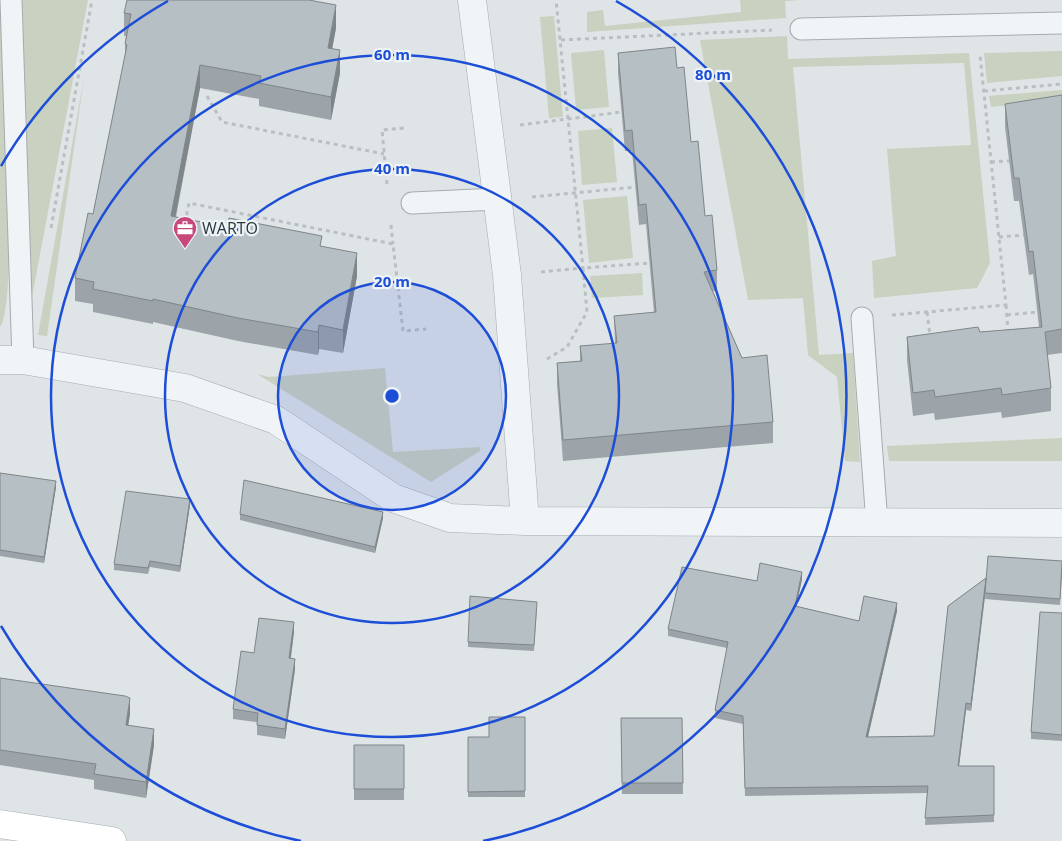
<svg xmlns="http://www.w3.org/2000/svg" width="1062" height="841" font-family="'Open Sans',sans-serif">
<rect width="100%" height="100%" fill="#dfe4e7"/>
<path fill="#c9d1c0" d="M0,0H5C6,45 18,307 0,327Z
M22,0H88L28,318Z
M740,0H800L785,1L786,18L587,32V12L603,10L605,26L741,12Z
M554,16L563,117L549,118L540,17Z
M787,36L788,59L969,53L990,263L977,288L874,298L872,261L896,256L887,149L971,145L964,63L793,67L819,355L853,353L860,462L845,461L837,377L808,355L803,298L748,300L700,40Z
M604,50L609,107L576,110L571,53Z
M1062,51V76L987,83L984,53Z
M84,78L47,336L38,335Z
M1062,90V100L991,107L989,96Z
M612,128L617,182L582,185L578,131Z
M627,196L633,258L589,263L583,200Z
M642,273L643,295L592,298L590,276Z
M385,368L393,452L480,447V451L431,482L257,374L269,377Z
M1062,438V461H889L887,446Z"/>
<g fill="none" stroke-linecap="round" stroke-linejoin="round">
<g stroke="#a5acb1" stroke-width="23">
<path id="lane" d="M11,0L23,360
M801,29L1062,23
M412,203L497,199
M862,318L877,524"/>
</g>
<g stroke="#a5acb1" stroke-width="29">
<path id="street" d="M472,0L507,275L525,521
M0,360H23L185,388L276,420L393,498L450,518L525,521L1062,523"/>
</g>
<g stroke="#a5acb1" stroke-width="29">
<path id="secondary" d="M0,824L112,841"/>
</g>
<path stroke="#b9bfc2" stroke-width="3" stroke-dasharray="4 4" stroke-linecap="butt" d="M561,40L772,30
M984,91L1062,84
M207,96L222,122L384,154
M520,125L622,112
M991,162L1009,161
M387,184L382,130L404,128
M532,197L636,187
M185,223L189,203L393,244L403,331L426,329
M391,225L393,244
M51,228L92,0
M999,237L1024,235
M541,272L583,268L556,0
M1006,305L1008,332
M927,312L930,336
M892,315L1006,305L980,55
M1007,315L1038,312
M547,359L567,347L587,312L583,268L649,263"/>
<use href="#lane" stroke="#f1f4f6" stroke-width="21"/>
<use href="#street" stroke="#f1f4f6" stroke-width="28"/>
<use href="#secondary" stroke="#fff" stroke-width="28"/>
</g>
<path fill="#9da4a9" d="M124,13L336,28L332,49L340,73L331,120L259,106V99L200,88L176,217L322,246L357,276L343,353L319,349L318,355L238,341L153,322V324L93,312V304L75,301V278L93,214L125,57V44L126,36H124Z
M618,53L677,68L705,216L717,270V291H713L742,358L773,422V443L563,461L557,384V363L580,361V346L615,344L614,316L654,313L646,224L639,225L632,151H625L618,73Z
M1062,95V353L1047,355L1051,388V411L1002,418L1001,412L935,420L934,413L913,416L907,360V337L980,332L1039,327L1033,274L1029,275L1019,201H1014L1005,127V104Z
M0,473L56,487L44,563L0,556Z
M190,505L180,572L150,567L148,574L114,570V564Z
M240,514L383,518L375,553L240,520Z
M988,556L1062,561V576L1060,605L985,599L986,589L971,711L966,710L959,766H994V822L925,825L927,793L745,796L743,724L715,718V710L727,648L668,636V629L682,567L757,581L760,563L802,572V579L796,606L859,621L864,596L897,603V611L868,737L934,736L948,606L986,578V584Z
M537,607L534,651L468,647V642Z
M1062,613V741L1031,739V732Z
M294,632L291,658L295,669L285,739L257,735V722L233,719V709L254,653Z
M0,678L130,714L128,725L154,745L146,798L94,789V780L0,765Z
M525,717V797H468V737H489Z
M621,718H682L683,794H622Z
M354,745H404V800H354Z"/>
<path fill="#7f8689" d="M336,5V28L328,71V48Z
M340,50V73L331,120V97Z
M200,65V88L171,239V216Z
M357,253V276L343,353V330Z
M319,325V349L318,355V332Z
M56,481V487L44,563V557Z
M190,499V505L180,572V566Z
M383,512V518L375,553V547Z
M802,572V579L795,613V606Z
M986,578V586L971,711V704Z
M897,603V611L866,745V737Z
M294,622V632L289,668V658Z
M295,659V669L285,739V729Z
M130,698V714L126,740V725Z
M966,703V710L958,774V766Z
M154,729V745L146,798V782Z"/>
<path fill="#b6bfc4" stroke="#7f8689" d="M127,0H309L336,5L328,48L340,50L331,97L259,83L261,76L200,65L171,216L227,227L229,218L322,236L320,246L357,253L343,330L319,325L318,332L238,318L153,299V301L93,289L94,282L75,278L88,213L93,214L127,45L125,44L131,14L124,13Z
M675,47L677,68L684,67L691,142L698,141L705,216L712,215L717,270L704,272L742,358L767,355L773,422L563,440L557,363L582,361L580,346L617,343L614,316L656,312L646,204L639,205L632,130L625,131L618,53Z
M1062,95V329L1045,332L1051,388L1002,395L1001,388L935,397L934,390L913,393L907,337L978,327L980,332L1042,327L1033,251L1029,252L1019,178H1014L1005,104Z
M0,473L56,481L44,557L0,550Z
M244,480L383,512L375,547L240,514Z
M126,491L190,499L180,566L150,561L148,568L114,564Z
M988,556L1062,561L1060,599L985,593Z
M760,563L802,572L795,606L859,621L864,596L897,603L866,737L934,736L948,606L986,578L971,704L966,703L958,766H994V815L925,818L928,786L745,788L743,716L715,710L728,642L668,629L682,567L757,581Z
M470,596L537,602L534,645L468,642Z
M1040,612L1062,613V735L1031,732Z
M259,618L294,622L289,658L295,659L285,729L257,725L258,713L233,709L241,651L254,653Z
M0,678L125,696L130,698L126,725L154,729L146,782L94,774L96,764L0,750Z
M489,717H525V791L468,792V737H489Z
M621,718H682L683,783H622Z
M354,745H404V789H354Z"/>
<circle cx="392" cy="396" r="114" fill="#1d4ed8" fill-opacity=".12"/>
<g fill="none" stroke="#1d4ed8" stroke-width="2.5">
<circle cx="392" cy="396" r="114"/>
<circle cx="392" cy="396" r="227"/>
<circle cx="392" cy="396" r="341"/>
<path d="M301 841A454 454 0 0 1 1 626M1 166A454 454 0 0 1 168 1M616 1A454 454 0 0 1 483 841"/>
</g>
<defs>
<g id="office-pin" transform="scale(1.25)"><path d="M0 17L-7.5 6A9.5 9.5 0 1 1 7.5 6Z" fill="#c7497c" stroke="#eef3f5"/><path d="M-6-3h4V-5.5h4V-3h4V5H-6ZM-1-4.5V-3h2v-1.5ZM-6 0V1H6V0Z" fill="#fff"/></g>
</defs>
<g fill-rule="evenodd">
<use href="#office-pin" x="185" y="228"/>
</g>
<g text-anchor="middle" stroke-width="4.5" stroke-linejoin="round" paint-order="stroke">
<g font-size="16" fill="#29363e" stroke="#eef3f5" text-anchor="start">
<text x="202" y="234">WARTO</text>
</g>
</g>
<circle cx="392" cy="396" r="8" fill="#1d4ed8" stroke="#eef3f5" stroke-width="2.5"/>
<g font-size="15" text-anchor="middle" font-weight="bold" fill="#1d4ed8" stroke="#eef3f5" stroke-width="4.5" stroke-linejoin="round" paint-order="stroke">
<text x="392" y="60">60 m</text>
<text x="713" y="80">80 m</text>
<text x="392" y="174">40 m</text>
<text x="392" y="287">20 m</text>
</g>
</svg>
